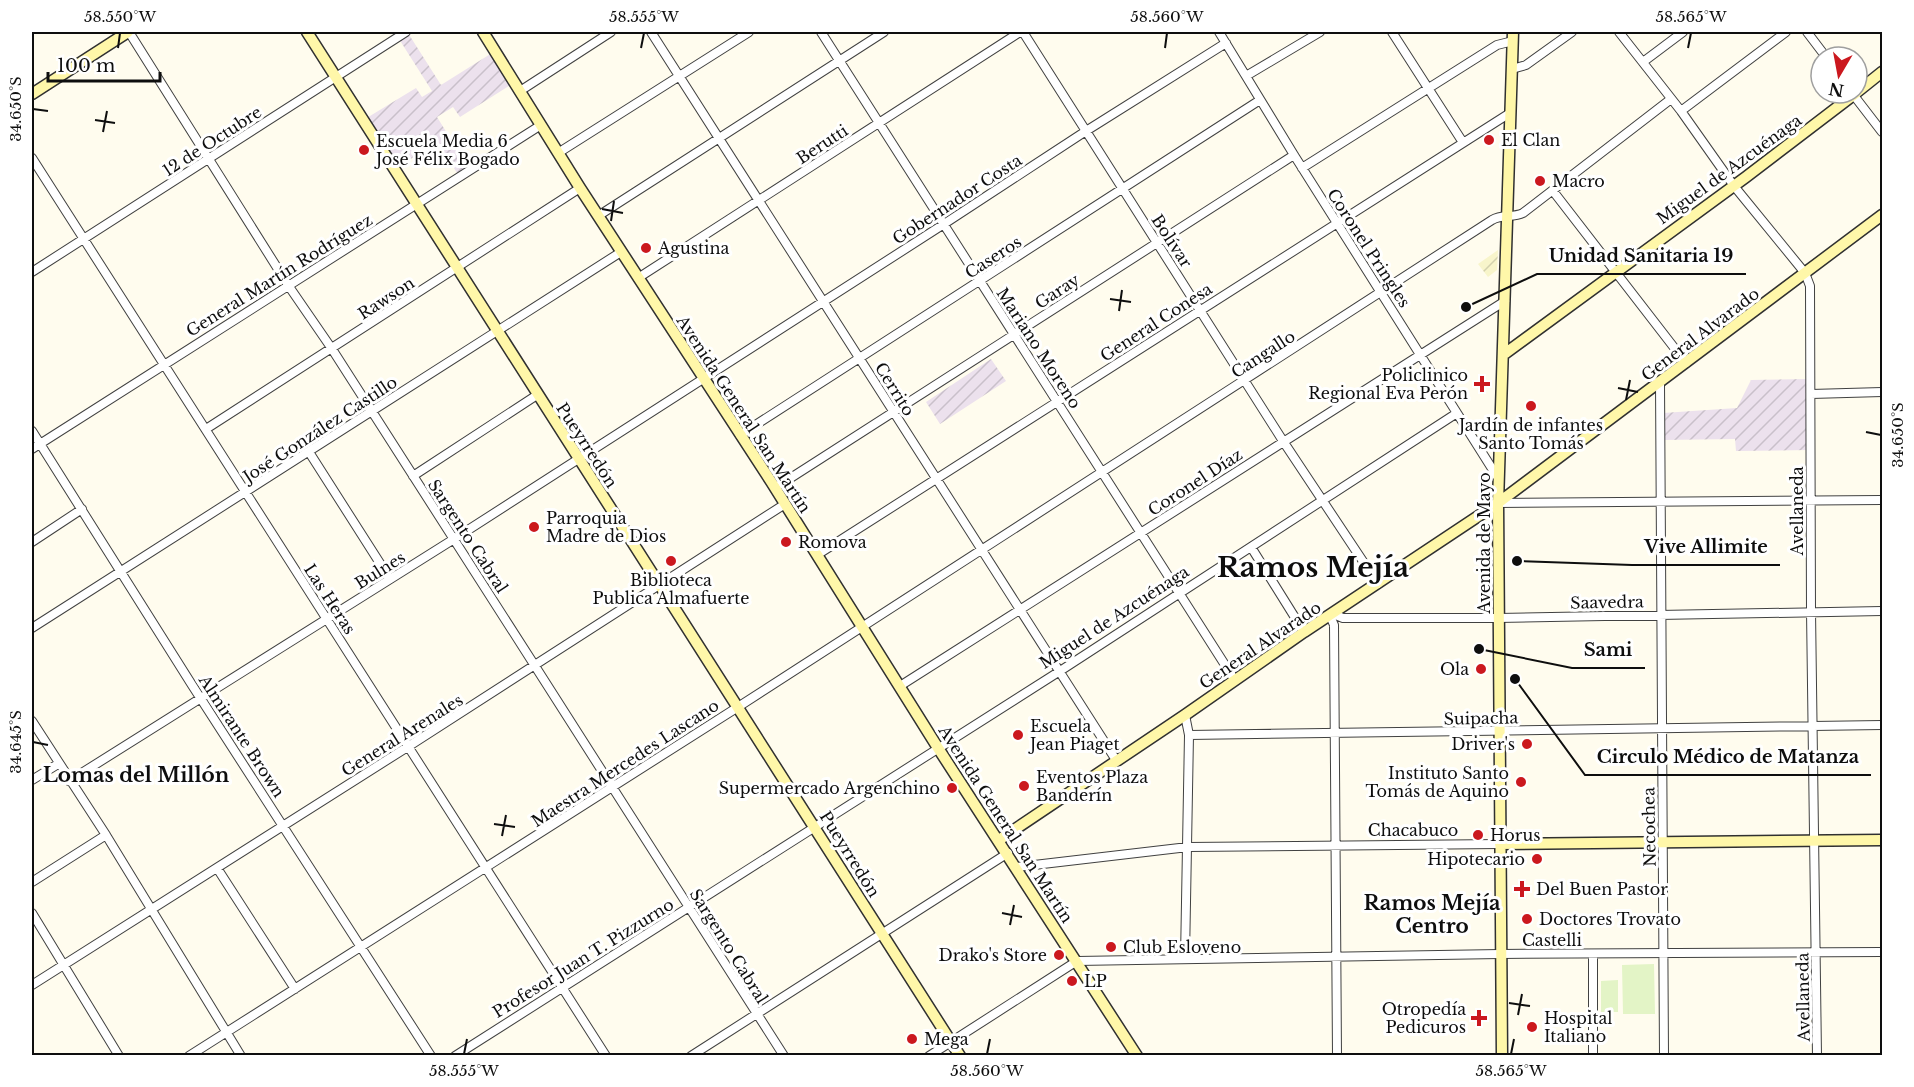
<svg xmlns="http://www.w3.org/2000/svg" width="1914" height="1087" font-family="'Libre Baskerville',serif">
<defs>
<pattern id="industrial-furrows" width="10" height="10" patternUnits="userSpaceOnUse" patternTransform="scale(1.5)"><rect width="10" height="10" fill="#ece1ed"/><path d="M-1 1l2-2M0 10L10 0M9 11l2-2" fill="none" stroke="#c9c0ca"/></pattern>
<pattern id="farmland-furrows" width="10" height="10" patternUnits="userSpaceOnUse" patternTransform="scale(1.5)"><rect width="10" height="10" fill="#f8f5cb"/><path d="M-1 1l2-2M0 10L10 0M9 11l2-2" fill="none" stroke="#d3d1ad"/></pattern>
</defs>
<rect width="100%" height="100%" fill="#fffcee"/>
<path fill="url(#industrial-furrows)" d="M408,33L441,85L492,53L512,84L460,117L453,107L437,117L468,167L457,173L438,142L396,168L365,119L416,88L422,97L432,91L399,39Z
M991,359L1006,381L940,424L926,402Z
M1808,379V450L1736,451L1735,439L1663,440V413L1737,408L1751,380Z"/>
<path fill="url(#farmland-furrows)" d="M1498,250L1497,270L1488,277L1478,264Z"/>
<path fill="#e3f4c6" d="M1654,964L1655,1014H1623L1622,965Z
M1618,980V1012H1601V981Z"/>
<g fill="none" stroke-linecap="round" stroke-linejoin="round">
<g stroke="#414141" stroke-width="10">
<path id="street" d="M129,32L288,285L332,349L535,666L784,1056
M651,32L1116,760
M821,32L1234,679
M1023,32L1283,441L1378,584
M1219,32L1294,155L1498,478
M1392,32L1462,141
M1619,32L1681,111L1734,186L1805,273L1810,286L1811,611L1817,1056
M1807,32L1826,57
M1643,62L1683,32
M1512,69L1526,65L1572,32
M1246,76L1320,32
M520,91L611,32
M1852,93L1882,132
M1681,111L1786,32
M558,153L749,32
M32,158L606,1056
M1302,168L1497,45L1513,41
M1553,191L1686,363
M598,216L884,32
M32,272L406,32
M638,278L1020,32
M1660,383L1664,1056
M1811,394L1882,392
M206,429L580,188
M32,431L192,685L431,1056
M740,435L1260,100
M32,449L541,125
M309,452L390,579
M413,476L537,395
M775,488L1294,155
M1498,503L1882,500
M32,542L82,509
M1251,547L1304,632
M817,555L1510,113
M1336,611L1338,616L1343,618H1498L1882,611
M1330,616L1334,625L1337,1056
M32,628L621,252
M900,686L1505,301
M1185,715L1189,735L1185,958
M32,721L106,835L241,1056
M1189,735L1882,725
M32,780L58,764
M69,781L454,539L944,224L1086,131L1226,43
M1017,867L1188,847L1500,844
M217,868L295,989
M32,882L106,835
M32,913L119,1056
M1593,954V1056
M32,985L409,746L785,504
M189,1056L738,707L1492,220C1502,214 1513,218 1523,213L1671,99
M455,1056L1060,671L1457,413
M691,1056L1008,853
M929,1056L1077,961L1500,954L1882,952"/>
</g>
<g stroke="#303030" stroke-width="13">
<path id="secondary" d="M307,32L960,1056
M483,32L580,188L772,483L938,748L1137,1056
M1857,92L1882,72
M32,94L128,32
M1503,355L1746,177L1856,93
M999,840L1185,715L1304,632L1498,503L1882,215
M1500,844L1882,840
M1502,1056L1498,503L1513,32"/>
</g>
<use href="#street" stroke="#fff" stroke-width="8"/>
<use href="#secondary" stroke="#fff7a9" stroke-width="10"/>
</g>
<path fill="none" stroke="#0e0e0e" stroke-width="2" d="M118,48L120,33M641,48L644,33M1165,48L1167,33M1688,48L1691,33M33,109L48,111M95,120L115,123M103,132L107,111M602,209L623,213M611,221L614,201M1110,299L1131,302M1119,311L1122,290M1618,388L1638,392M1626,400L1630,380M1866,432L1881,435M33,742L48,745M494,824L515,827M502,836L506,815M1002,913L1022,917M1010,925L1014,905M1509,1003L1530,1006M1518,1015L1522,994M464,1054L467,1039M987,1054L990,1039M1511,1054L1514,1039"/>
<g fill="#cb181e" stroke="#fff" stroke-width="2">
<circle cx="1489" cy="140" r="6"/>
<circle cx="364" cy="150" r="6"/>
<circle cx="1540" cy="181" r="6"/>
<circle cx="646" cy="248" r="6"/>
<path d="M1479 375h6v6h6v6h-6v6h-6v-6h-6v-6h6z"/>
<circle cx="1531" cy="406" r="6"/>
<circle cx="534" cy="527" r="6"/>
<circle cx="786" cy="542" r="6"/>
<circle cx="671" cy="561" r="6"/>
<circle cx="1481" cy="669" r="6"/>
<circle cx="1018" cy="735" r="6"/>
<circle cx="1527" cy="744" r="6"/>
<circle cx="1521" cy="782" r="6"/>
<circle cx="1024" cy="786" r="6"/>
<circle cx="952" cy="788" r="6"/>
<circle cx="1478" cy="835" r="6"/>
<circle cx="1537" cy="859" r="6"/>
<path d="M1519 880h6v6h6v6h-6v6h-6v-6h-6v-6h6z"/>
<circle cx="1527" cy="919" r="6"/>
<circle cx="1111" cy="947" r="6"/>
<circle cx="1059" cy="955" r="6"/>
<circle cx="1072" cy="981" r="6"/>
<path d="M1476 1009h6v6h6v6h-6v6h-6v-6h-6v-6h6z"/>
<circle cx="1532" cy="1027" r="6"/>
<circle cx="912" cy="1039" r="6"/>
</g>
<g text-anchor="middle" stroke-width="6" stroke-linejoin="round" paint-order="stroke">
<g font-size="16" fill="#0e0e0e" stroke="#fff" text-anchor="start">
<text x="1501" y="146">El Clan</text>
<text x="376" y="147">Escuela Media 6<tspan x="376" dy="18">José Félix Bogado</tspan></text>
<text x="1552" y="187">Macro</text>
<text x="658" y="254">Agustina</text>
<text x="1468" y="381" text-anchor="end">Policlinico<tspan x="1468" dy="18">Regional Eva Perón</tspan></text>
<text x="1531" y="431" text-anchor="middle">Jardín de infantes<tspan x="1531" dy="18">Santo Tomás</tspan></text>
<text x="546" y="524">Parroquia<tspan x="546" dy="18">Madre de Dios</tspan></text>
<text x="798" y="548">Romova</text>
<text x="671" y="586" text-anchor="middle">Biblioteca<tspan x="671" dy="18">Publica Almafuerte</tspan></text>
<text x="1469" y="675" text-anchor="end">Ola</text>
<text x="1030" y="732">Escuela<tspan x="1030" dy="18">Jean Piaget</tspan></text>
<text x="1515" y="750" text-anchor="end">Driver's</text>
<text x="1509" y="779" text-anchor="end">Instituto Santo<tspan x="1509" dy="18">Tomás de Aquino</tspan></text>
<text x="1036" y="783">Eventos Plaza<tspan x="1036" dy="18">Banderín</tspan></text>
<text x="940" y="794" text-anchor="end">Supermercado Argenchino</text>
<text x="1490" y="841">Horus</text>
<text x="1525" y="865" text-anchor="end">Hipotecario</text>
<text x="1536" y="895">Del Buen Pastor</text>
<text x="1539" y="925">Doctores Trovato</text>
<text x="1123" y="953">Club Esloveno</text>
<text x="1047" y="961" text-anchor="end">Drako's Store</text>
<text x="1084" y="987">LP</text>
<text x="1466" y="1015" text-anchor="end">Otropedía<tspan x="1466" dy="18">Pedicuros</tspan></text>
<text x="1544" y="1024">Hospital<tspan x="1544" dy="18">Italiano</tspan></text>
<text x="924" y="1045">Mega</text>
</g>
<g font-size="16" fill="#0e0e0e" stroke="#fff">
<text transform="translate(212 141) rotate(-33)" y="6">12 de Octubre</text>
<text transform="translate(822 144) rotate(-33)" y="6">Berutti</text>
<text transform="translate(1729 169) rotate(-36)" y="6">Miguel de Azcuénaga</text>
<text transform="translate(957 199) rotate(-33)" y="6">Gobernador Costa</text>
<text transform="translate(1172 241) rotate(57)" y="6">Bolívar</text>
<text transform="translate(1369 248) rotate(57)" y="6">Coronel Pringles</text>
<text transform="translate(993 257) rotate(-33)" y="6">Caseros</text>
<text transform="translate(279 275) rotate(-32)" y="6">General Martín Rodríguez</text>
<text transform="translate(1057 291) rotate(-33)" y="6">Garay</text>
<text transform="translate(386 298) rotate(-33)" y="6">Rawson</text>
<text transform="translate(1156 322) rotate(-33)" y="6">General Conesa</text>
<text transform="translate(1700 334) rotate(-37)" y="6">General Alvarado</text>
<text transform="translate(1039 348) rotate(57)" y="6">Mariano Moreno</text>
<text transform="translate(1263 354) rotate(-33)" y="6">Cangallo</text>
<text transform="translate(895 389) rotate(58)" y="6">Cerrito</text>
<text transform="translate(744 414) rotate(57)" y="6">Avenida General San Martín</text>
<text transform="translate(320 429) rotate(-33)" y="6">José González Castillo</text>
<text transform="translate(587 445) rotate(57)" y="6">Pueyrredón</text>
<text transform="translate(1195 482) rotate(-33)" y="6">Coronel Díaz</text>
<text transform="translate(1797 511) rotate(-90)" y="6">Avellaneda</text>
<text transform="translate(468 536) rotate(57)" y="6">Sargento Cabral</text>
<text transform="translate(1484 543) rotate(-90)" y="6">Avenida de Mayo</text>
<text transform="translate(380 570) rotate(-32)" y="6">Bulnes</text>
<text transform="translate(330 599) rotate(57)" y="6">Las Heras</text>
<text transform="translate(1607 602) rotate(-1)" y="6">Saavedra</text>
<text transform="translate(1114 617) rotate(-33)" y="6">Miguel de Azcuénaga</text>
<text transform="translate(1260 645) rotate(-34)" y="6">General Alvarado</text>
<text transform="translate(1481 718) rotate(-1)" y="6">Suipacha</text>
<text transform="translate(402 735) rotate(-32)" y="6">General Arenales</text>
<text transform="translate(242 736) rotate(57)" y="6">Almirante Brown</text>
<text transform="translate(625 763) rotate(-33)" y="6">Maestra Mercedes Lascano</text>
<text transform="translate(1006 824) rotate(57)" y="6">Avenida General San Martín</text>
<text transform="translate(1649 827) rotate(-91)" y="6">Necochea</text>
<text x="1413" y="836">Chacabuco</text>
<text transform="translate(850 854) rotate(58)" y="6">Pueyrredón</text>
<text x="1552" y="946">Castelli</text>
<text transform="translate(729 946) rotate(58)" y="6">Sargento Cabral</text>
<text transform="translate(583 958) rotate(-32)" y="6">Profesor Juan T. Pizzurno</text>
<text transform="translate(1803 997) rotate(-91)" y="6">Avellaneda</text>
</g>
<g font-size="20" font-weight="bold" fill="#0e0e0e" stroke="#fff">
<text x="136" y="782">Lomas del Millón</text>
<text x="1432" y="910">Ramos Mejía<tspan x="1432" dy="23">Centro</tspan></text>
</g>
<g font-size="28" font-weight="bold" fill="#0e0e0e" stroke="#fff">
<text x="1313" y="577">Ramos Mejía</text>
</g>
</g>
<path fill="none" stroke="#0e0e0e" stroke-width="2" d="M1466 307L1537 274H1746M1517 561L1632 565H1780M1479 649L1572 668H1645M1515 679L1585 775H1871"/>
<g fill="#0e0e0e" stroke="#fff" stroke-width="2">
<circle cx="1466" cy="307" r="6"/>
<circle cx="1517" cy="561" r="6"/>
<circle cx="1479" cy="649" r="6"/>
<circle cx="1515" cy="679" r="6"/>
</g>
<g font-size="18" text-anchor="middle" font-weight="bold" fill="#0e0e0e" stroke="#fff" stroke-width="6" stroke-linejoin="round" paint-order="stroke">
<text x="1641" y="262">Unidad Sanitaria 19</text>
<text x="1706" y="553">Vive Allimite</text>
<text x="1608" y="656">Sami</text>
<text x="1728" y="763">Circulo Médico de Matanza</text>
</g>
<rect width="1914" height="1087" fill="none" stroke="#ffffff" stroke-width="66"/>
<g transform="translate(1839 75) rotate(190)"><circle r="28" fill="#ffffff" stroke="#9f9f9f" stroke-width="1.5"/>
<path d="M0-4.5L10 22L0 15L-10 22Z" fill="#cb181e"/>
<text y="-9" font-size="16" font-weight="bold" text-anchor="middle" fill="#0e0e0e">N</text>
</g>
<path d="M48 72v9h112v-9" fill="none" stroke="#0e0e0e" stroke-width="3"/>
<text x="57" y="72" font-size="18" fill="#0e0e0e" stroke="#ffffff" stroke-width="4.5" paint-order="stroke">100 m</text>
<rect x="33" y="33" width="1848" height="1021" fill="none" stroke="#0e0e0e" stroke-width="2"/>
<g font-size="15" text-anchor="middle" fill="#0e0e0e">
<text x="120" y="22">58.550°W</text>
<text x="644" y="22">58.555°W</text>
<text x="1167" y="22">58.560°W</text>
<text x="1691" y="22">58.565°W</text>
<text transform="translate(16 109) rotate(-90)" y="5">34.650°S</text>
<text transform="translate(1898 435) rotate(-90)" y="5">34.650°S</text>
<text transform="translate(16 742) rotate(-90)" y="5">34.645°S</text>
<text x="464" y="1076">58.555°W</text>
<text x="987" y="1076">58.560°W</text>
<text x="1511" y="1076">58.565°W</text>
</g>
</svg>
